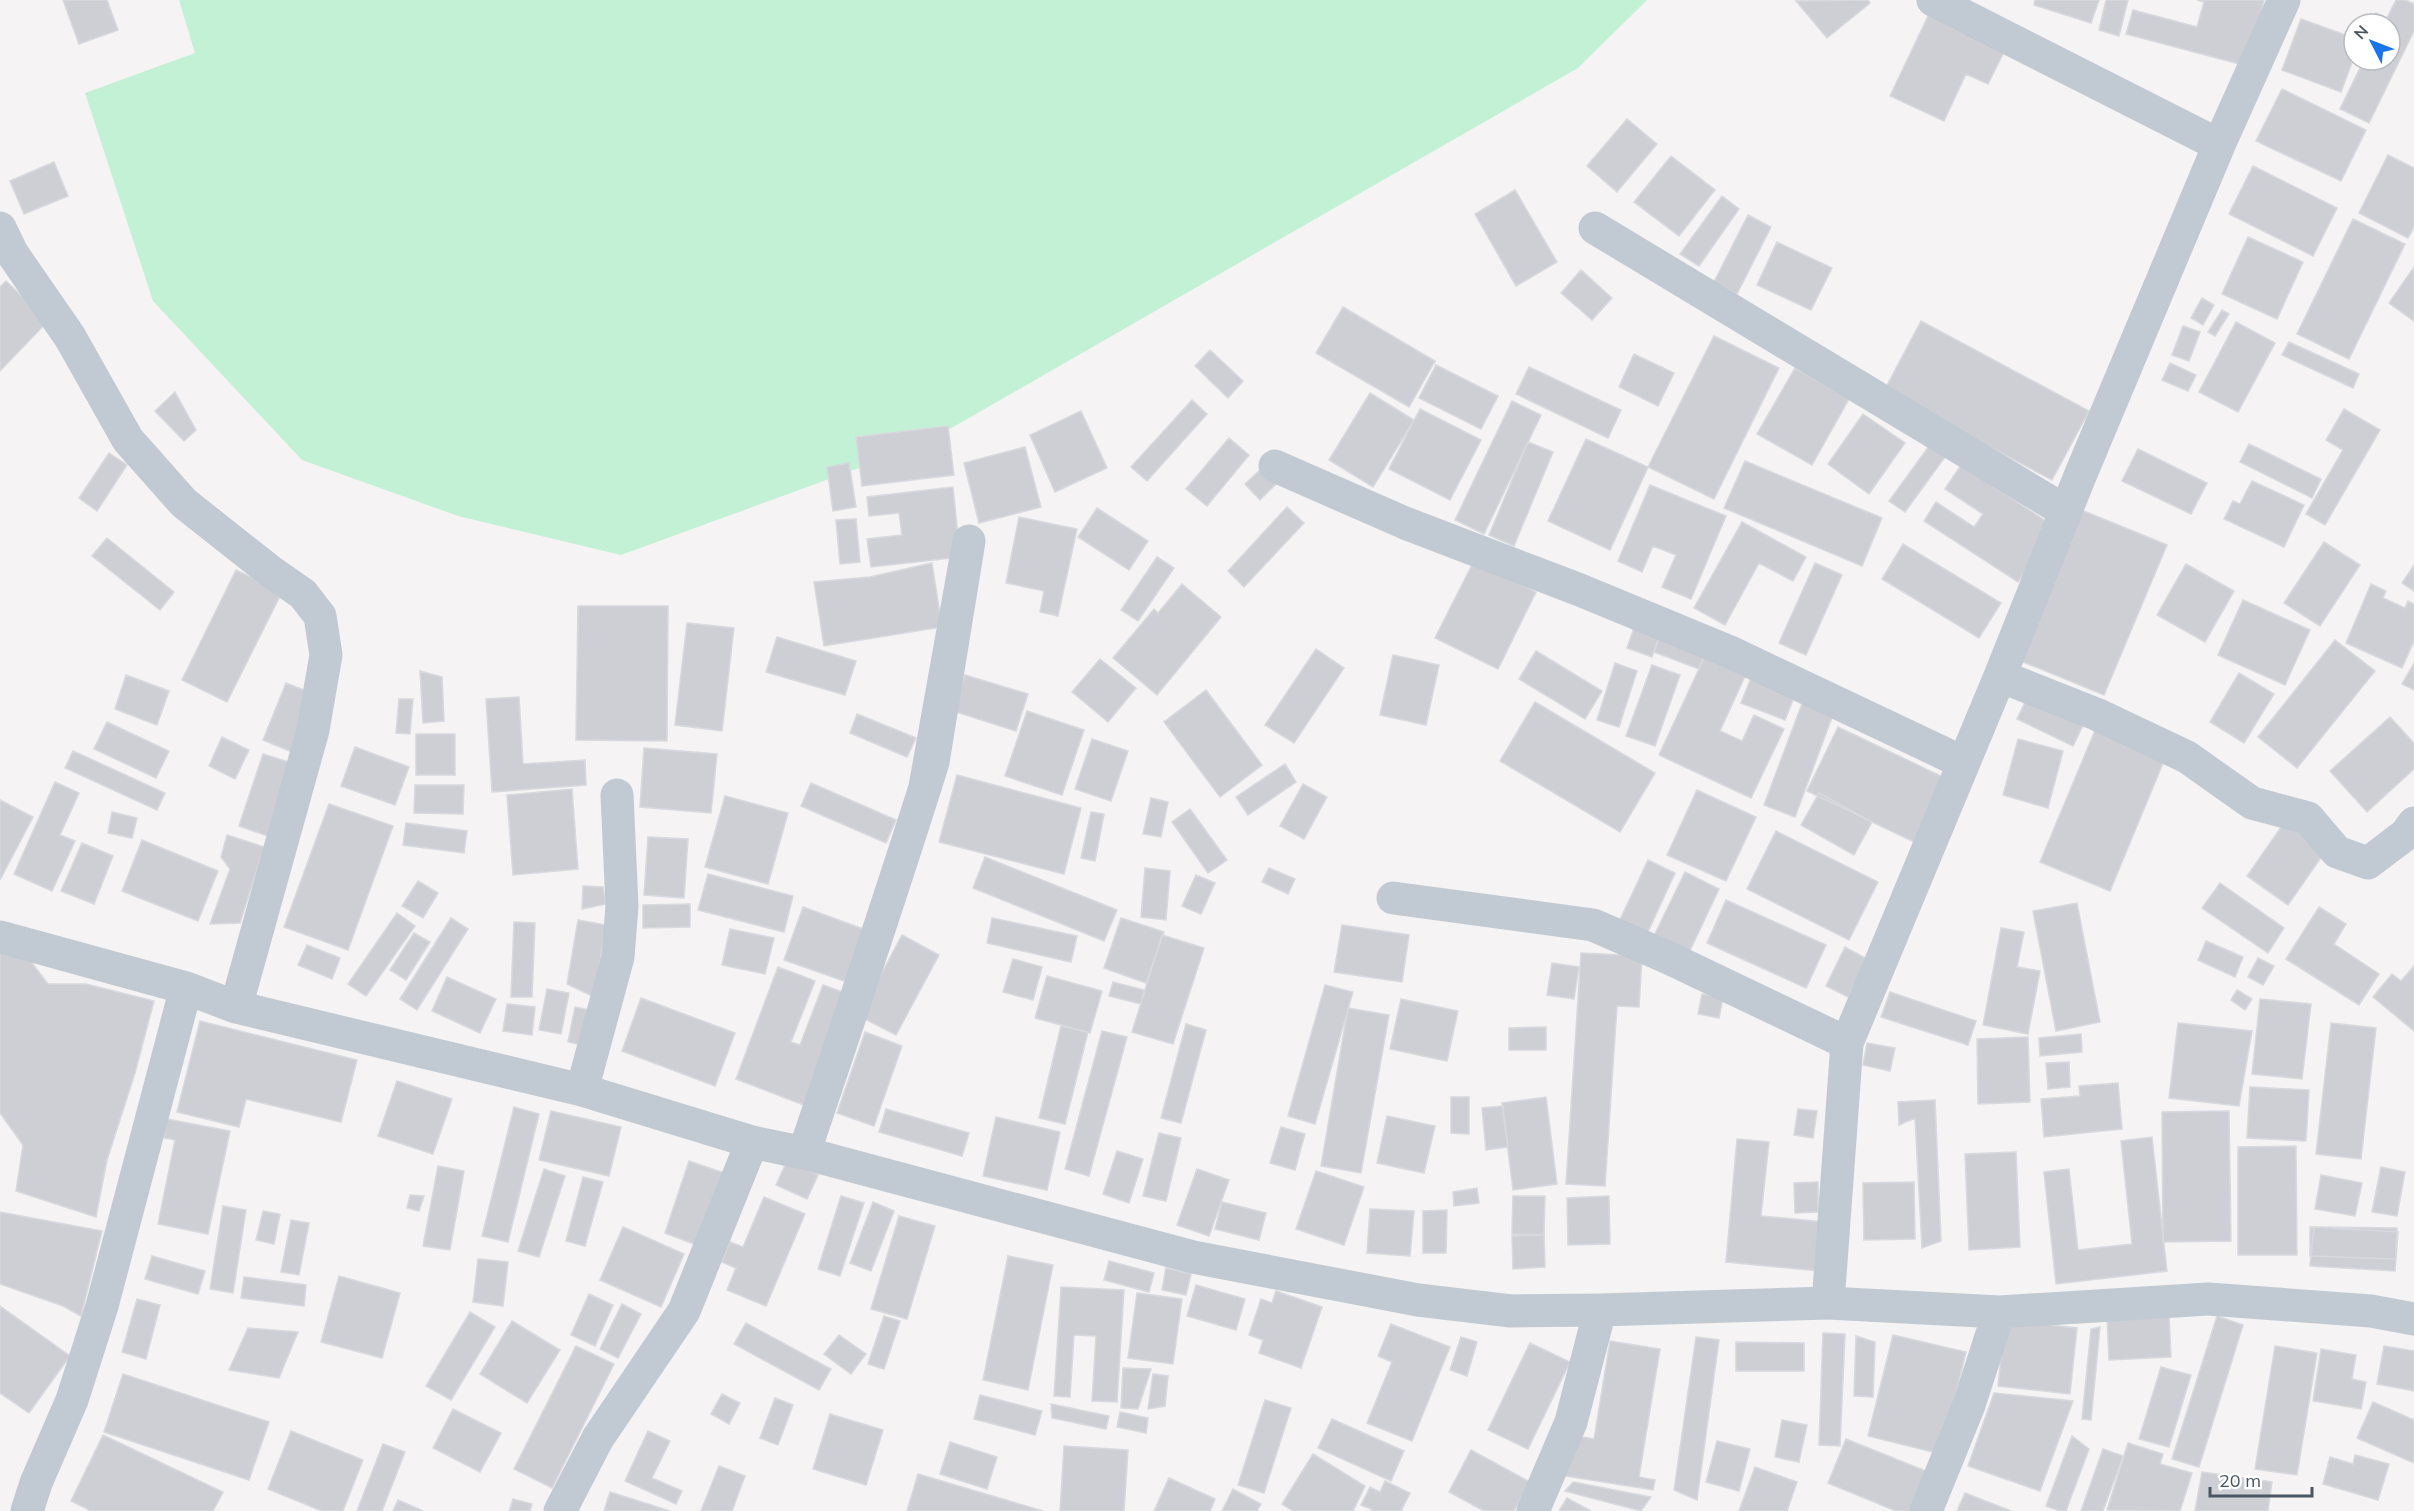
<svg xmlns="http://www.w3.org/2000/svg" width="2414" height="1511" font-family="Mulish,sans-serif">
<rect width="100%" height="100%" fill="#f5f3f3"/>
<path fill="#c3f1d5" d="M179,0H1647L1578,68L922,445L621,555L458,516L302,460L153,301L85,93L195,53Z"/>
<path fill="#cdcfd5" stroke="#d7d9de" stroke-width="1.5" d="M63,0H107L118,30L79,44Z
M1868,0L1870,3L1827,38L1796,1Z
M2035,0H2099L2091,23L2034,5Z
M2106,0H2128L2119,36L2099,30Z
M2197,0H2264L2247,66L2126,34L2133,10L2197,27L2204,2Z
M2396,0H2406L2414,4V31L2369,123L2340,109L2364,60H2390V24L2371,23L2376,13L2387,18Z
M1930,12L2006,48L1988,84L1966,74L1944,121L1890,96Z
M2301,19L2354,38V57L2341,92L2282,70Z
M2282,89L2366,130L2341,181L2256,141Z
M1627,119L1657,144L1617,192L1587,166Z
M2388,155L2414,168V227L2408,238L2359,213Z
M1671,156L1715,190L1679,236L1634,202Z
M54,162L68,196L24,214L10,181Z
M2253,166L2337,208L2313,256L2229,214Z
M1515,190L1557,262L1516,286L1475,214Z
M1722,196L1739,209L1699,266L1680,254Z
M1748,215L1771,227L1737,294L1714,282Z
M2353,219L2405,244L2349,359L2297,334Z
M2248,237L2303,262L2277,319L2222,294Z
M1777,242L1832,268L1811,310L1757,285Z
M2414,267V321L2389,303Z
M1581,270L1612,298L1592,320L1561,293Z
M6,281L48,321L0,371V287Z
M2202,298L2214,305L2203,325L2191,318Z
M1343,307L1435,361L1409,407L1316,353Z
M2222,310L2229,314L2215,336L2208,332Z
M1921,321L2089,411L2052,480L1884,391Z
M2236,322L2275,343L2238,412L2199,392Z
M2183,326L2200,332L2189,361L2172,355Z
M1714,336L1779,368L1714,499L1648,467Z
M2289,342L2359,374L2353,388L2282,355Z
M1210,350L1243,381L1228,398L1195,366Z
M1634,354L1674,373L1658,406L1619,387Z
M2170,363L2196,375L2188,391L2162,380Z
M1436,365L1498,396L1481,429L1419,398Z
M1529,367L1621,410L1608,438L1516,394Z
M1795,368L1849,399L1812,465L1757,434Z
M175,392L196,430L184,441L155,411Z
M1370,393L1414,420L1373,487L1329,460Z
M1192,400L1207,414L1147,481L1131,467Z
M1512,401L1541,415L1484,534L1455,520Z
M1420,409L1481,440L1450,500L1389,469Z
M2344,409L2380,430L2325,525L2306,514L2343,450L2326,440Z
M1081,411L1107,468L1055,492L1030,435Z
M1863,414L1905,443L1869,494L1828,464Z
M948,426L954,475L862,486L856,437Z
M1229,438L1249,455L1207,506L1186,489Z
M1586,439L1648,467L1610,550L1548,521Z
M1528,442L1553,452L1514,546L1489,535Z
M2249,444L2321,479L2312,498L2240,462Z
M1929,446L1945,457L1905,512L1889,501Z
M1025,447L1041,507L979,523L964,463Z
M2138,449L2207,483L2191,514L2122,481Z
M109,453L127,465L97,511L79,498Z
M1745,461L1882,518L1862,566L1724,508Z
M849,463L856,507L833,511L827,467Z
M1961,465L2055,527L2018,582L1924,521L1936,502L1974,527L1983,514L1945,489Z
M1261,469L1276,484L1260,500L1245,484Z
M2252,481L2304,505L2284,547L2224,519L2233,501L2240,504Z
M1650,485L1726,516L1691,599L1662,587L1676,555L1653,546L1642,572L1618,561Z
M953,487L960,557L871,567L867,539L902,535L899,513L869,516L867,497Z
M1287,507L1304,523L1244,587L1228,571Z
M1097,508L1148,541L1129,570L1078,537Z
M2079,509L2167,545L2104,695L2016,659Z
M1019,517L1077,529L1058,616L1040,612L1044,591L1006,583Z
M856,519L860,562L840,564L836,520Z
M1742,522L1806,557L1793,581L1759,563L1725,625L1694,608Z
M107,538L174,592L160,610L92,556Z
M2324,542L2360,565L2320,626L2284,603Z
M1903,544L2001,603L1979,638L1882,579Z
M1157,557L1174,568L1138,621L1121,610Z
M1474,561L1536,592L1498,669L1435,638Z
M932,563L942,627L824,646L814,582L870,577Z
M1815,563L1842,575L1806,655L1779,643Z
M2186,564L2234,591L2205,642L2157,615Z
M2414,565V591L2402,583Z
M236,570L282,592L227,702L182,680Z
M1182,584L1221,617L1157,695L1113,658L1154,609L1158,613Z
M2371,584L2386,591L2383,598L2405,608L2408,601L2414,604V641L2402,668L2346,643Z
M2243,600L2310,630L2285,685L2218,655Z
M578,606H668L667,741L576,740Z
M687,623L734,628L722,731L675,725Z
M1635,625L1660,633L1652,657L1627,648Z
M1663,629L1707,646L1699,669L1654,652Z
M777,637L856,661L845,695L766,672Z
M2335,640L2375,671L2297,768L2258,737Z
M1316,649L1344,668L1294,743L1265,725Z
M1536,651L1602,691L1585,719L1519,679Z
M1706,654L1747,672L1720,731L1742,741L1754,715L1784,729L1751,798L1659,755Z
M1393,655L1439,665L1426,725L1380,715Z
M1100,659L1136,688L1108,722L1072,692Z
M1615,663L1637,671L1619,727L1597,720Z
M2414,663V690L2402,684Z
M1652,665L1680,675L1655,746L1626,736Z
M420,671L442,677L444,721L423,723Z
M1753,673L1797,690L1785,720L1741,703Z
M2239,673L2274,694L2244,743L2210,722Z
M126,675L169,691L157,725L115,709Z
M965,675L1028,694L1016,731L953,711Z
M286,683L314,694L292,752L263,740Z
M1206,690L1262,765L1220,797L1164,722Z
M2031,690L2087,717L2073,746L2017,719Z
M1806,693L1837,704L1795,817L1764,805Z
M519,697L523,764L585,760L586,785L492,792L486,699Z
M399,699H413L410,734L396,733Z
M1535,702L1655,773L1620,832L1500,761Z
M1027,711L1084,730L1062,795L1005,776Z
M857,714L916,738L907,757L850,733Z
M2390,717L2414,743V769L2367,812L2330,771Z
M107,722L169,751L156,778L94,749Z
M1838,727L1945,778L1914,842L1807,791Z
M2096,728L2166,756L2110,891L2040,862Z
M416,734H455V775H416Z
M222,737L249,750L235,779L209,766Z
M1092,739L1128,751L1111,801L1075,789Z
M2018,739L2063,751L2048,808L2003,795Z
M355,747L409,767L395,805L341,786Z
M644,748L717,754L711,813L640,807Z
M73,751L165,793L157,810L65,768Z
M263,754L295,764L271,837L239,826Z
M1285,764L1296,782L1248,815L1236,797Z
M957,775L1081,808L1064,874L939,842Z
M55,782L79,793L60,835L75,841L52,891L14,874Z
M811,783L896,820L886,843L801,806Z
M1303,784L1327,797L1304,839L1280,826Z
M415,785H464L463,814L414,813Z
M572,789L578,869L513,875L507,795Z
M1697,790L1756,817L1726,881L1667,855Z
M1819,793L1872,822L1854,855L1801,825Z
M725,796L788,813L768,884L705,867Z
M1151,798L1168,802L1161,837L1143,834Z
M0,800L33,817L0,880Z
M329,804L393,826L348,950L284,927Z
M1190,809L1227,860L1208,873L1172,822Z
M112,812L137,818L132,838L108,833Z
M1091,812L1104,814L1095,861L1081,858Z
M2286,820L2327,849L2288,905L2247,876Z
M406,823L467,831L464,853L403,845Z
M1776,831L1878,882L1849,940L1747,889Z
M227,835L264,847L240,923L210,924L230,869L221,857Z
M648,837L688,839L684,898L644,895Z
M142,840L218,871L198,921L122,891Z
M82,843L113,856L94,904L61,891Z
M985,857L1117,910L1104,941L973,888Z
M1648,860L1675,873L1646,936L1618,924Z
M1145,868L1170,871L1166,920L1141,917Z
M1269,868L1295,879L1288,894L1262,882Z
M1685,872L1719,889L1687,957L1652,940Z
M708,874L793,896L784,932L698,910Z
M1196,875L1215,883L1201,914L1182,906Z
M418,881L438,893L423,918L402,906Z
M2220,883L2284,928L2268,953L2202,908Z
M583,886L603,887L606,904L582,909Z
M1726,900L1826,945L1806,988L1707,943Z
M2077,903L2100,1022L2056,1031L2033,911Z
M690,904V927L643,928V905Z
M803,907L866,930L847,982L784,960Z
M2319,907L2346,924L2334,944L2379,974L2359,1005L2286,959Z
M397,913L415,926L366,996L348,984Z
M451,918L468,929L417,1010L400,999Z
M992,918L1077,936L1071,962L987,943Z
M1121,918L1164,932L1146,983L1104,968Z
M578,920L606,925L594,997L567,984Z
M514,922L535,923L532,997H511Z
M1342,925L1409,935L1402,982L1334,972Z
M2001,928L2024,932L2017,967L2040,971L2028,1034L1983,1025Z
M730,929L774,938L765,974L722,965Z
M414,933L430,942L406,980L390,970Z
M902,935L939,955L896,1035L859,1016Z
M1162,935L1204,948L1173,1044L1132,1032Z
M2206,941L2243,957L2235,977L2198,960Z
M307,945L340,958L332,979L298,965Z
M1845,947L1867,959L1848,997L1826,986Z
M0,952L29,959L48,984H86L154,1001L135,1073L107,1160L96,1217L16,1191L23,1145L0,1113Z
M1581,953L1642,956L1639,1007L1617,1006L1605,1186L1566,1184Z
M2258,958L2274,966L2263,985L2248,977Z
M1013,959L1042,967L1033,1000L1003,992Z
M1552,963L1579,967L1574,999L1547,995Z
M2414,966V1031L2373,997L2392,974L2401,981Z
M778,967L815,981L791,1042L800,1045L823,985L848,994L806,1106L736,1079Z
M1047,976L1102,991L1090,1033L1035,1018Z
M447,977L496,999L480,1033L432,1011Z
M1113,982L1144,990L1141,1004L1109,996Z
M1325,985L1353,992L1315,1124L1288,1116Z
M547,989L569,993L561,1034L539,1030Z
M2237,990L2252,999L2245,1010L2231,1000Z
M1890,992L1976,1021L1968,1045L1881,1017Z
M1702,994L1723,998L1719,1018L1698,1014Z
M641,998L735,1033L715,1086L622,1051Z
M1401,999L1458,1011L1447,1061L1390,1049Z
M2260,999L2311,1004L2302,1079L2252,1074Z
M507,1004L535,1007L532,1035L503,1031Z
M575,1007L590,1010L583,1045L568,1042Z
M1348,1008L1389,1015L1361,1173L1321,1166Z
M200,1021L357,1060L341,1122L246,1099L239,1127L177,1112Z
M2178,1023L2252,1031L2239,1106L2169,1098Z
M2331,1023L2376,1028L2361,1159L2316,1154Z
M1186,1024L1206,1030L1181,1123L1161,1118Z
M1061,1026L1088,1032L1065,1124L1039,1118Z
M1546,1027V1050H1509V1028Z
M1102,1031L1127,1037L1089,1176L1065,1169Z
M865,1032L902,1046L874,1126L837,1113Z
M2081,1034L2082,1052L2040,1056L2039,1038Z
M2028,1037L2030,1102L1978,1104L1977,1039Z
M1867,1043L1895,1048L1890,1071L1863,1065Z
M2069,1062L2070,1087L2048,1089L2046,1063Z
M397,1081L452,1099L433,1154L378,1136Z
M2118,1083L2122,1129L2044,1137L2041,1099L2080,1096L2079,1086Z
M2250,1087L2309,1090L2306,1141L2247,1138Z
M1451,1097H1469V1134L1451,1133Z
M1546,1097L1557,1184L1513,1190L1502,1103Z
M1935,1100L1941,1241L1922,1248L1915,1118L1899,1125L1898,1102Z
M1503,1106L1508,1147L1486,1150L1482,1108Z
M514,1107L539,1114L508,1242L482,1236Z
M886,1109L969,1133L962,1156L879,1132Z
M1798,1109L1817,1111L1813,1138L1794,1135Z
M551,1111L621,1127L609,1176L539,1160Z
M2229,1111L2231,1241L2163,1242L2162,1112Z
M1387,1116L1435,1126L1424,1173L1377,1163Z
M996,1117L1060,1132L1047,1190L983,1176Z
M167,1119L230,1131L208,1234L158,1224L175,1140L164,1138Z
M1281,1127L1305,1134L1295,1170L1270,1163Z
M1159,1133L1181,1138L1166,1201L1143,1196Z
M2152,1137L2167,1271L2056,1284L2044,1172L2069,1169L2078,1250L2132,1244L2121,1141Z
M1737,1139L1769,1142L1761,1216L1824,1222L1819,1271L1726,1262Z
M2296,1146L2297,1255H2238V1147Z
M1117,1151L1143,1159L1129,1203L1103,1194Z
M2016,1152L2020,1247L1969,1250L1965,1154Z
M689,1161L724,1173L699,1246L665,1233Z
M787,1161L818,1175L807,1199L776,1185Z
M438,1166L464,1171L450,1250L423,1246Z
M2381,1167L2405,1172L2397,1216L2372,1212Z
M544,1169L565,1176L539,1257L518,1251Z
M1197,1169L1229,1180L1209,1236L1177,1225Z
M1316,1171L1364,1187L1344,1245L1296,1229Z
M2321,1175L2362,1183L2355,1216L2315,1209Z
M583,1177L603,1182L585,1246L566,1241Z
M1818,1182V1212L1795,1213L1794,1183Z
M1914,1182L1915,1239L1864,1240L1863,1183Z
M1477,1188L1479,1203L1454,1206L1453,1192Z
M410,1195L424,1196L419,1211L407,1208Z
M841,1196L864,1203L840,1276L818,1269Z
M1513,1196H1545L1544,1235L1512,1234Z
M1609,1196L1610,1244L1568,1245L1567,1198Z
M764,1197L805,1214L766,1306L727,1290L736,1268L722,1262L730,1242L743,1247Z
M873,1202L894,1211L871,1271L850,1263Z
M1222,1202L1266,1213L1259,1240L1215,1229Z
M223,1206L246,1210L233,1293L210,1289Z
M1370,1209L1414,1211L1410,1256L1367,1253Z
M1447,1210L1446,1253H1423V1211Z
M263,1211L280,1214L274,1244L256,1240Z
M0,1212L102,1231L81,1316L63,1306L0,1284Z
M899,1216L935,1226L907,1319L871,1309Z
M291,1220L309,1223L299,1275L281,1272Z
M623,1227L684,1254L661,1307L600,1280Z
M2310,1227L2397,1228L2396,1259L2310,1256Z
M2314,1227L2398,1232L2395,1271L2310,1266Z
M1544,1235L1545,1267L1513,1269L1512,1236Z
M152,1256L205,1271L198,1294L145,1279Z
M1008,1256L1053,1265L1028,1390L983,1380Z
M478,1259L508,1262L503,1306L473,1302Z
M1109,1261L1154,1273L1149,1292L1104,1280Z
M1166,1268L1191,1274L1186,1295L1162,1290Z
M339,1276L400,1293L382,1358L321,1342Z
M244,1277L306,1285L304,1306L241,1298Z
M1196,1285L1245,1299L1236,1330L1187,1316Z
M1061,1287L1124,1290L1117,1402L1092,1401L1096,1336L1074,1335L1070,1397L1054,1396Z
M1276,1291L1322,1307L1301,1368L1259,1353L1263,1340L1249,1335L1261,1299L1272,1303Z
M1137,1293L1182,1299L1173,1364L1128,1358Z
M589,1294L613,1305L595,1346L571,1335Z
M137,1299L160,1305L146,1359L122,1352Z
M622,1304L641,1314L618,1358L600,1349Z
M0,1306L70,1356L29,1413L0,1393Z
M470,1312L495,1327L451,1400L426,1386Z
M2169,1314L2171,1357L2109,1360L2107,1317Z
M884,1316L900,1321L884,1369L868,1364Z
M2217,1316L2243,1325L2199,1467L2172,1459Z
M2005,1320L2077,1328L2070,1394L1998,1386Z
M512,1321L560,1350L527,1403L480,1374Z
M746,1323L831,1369L819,1390L734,1344Z
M1391,1324L1450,1347L1412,1441L1367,1423L1392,1362L1378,1356Z
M2100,1327L2091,1420L2082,1419L2091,1329Z
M248,1328L298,1332L279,1378L229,1370Z
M1823,1333L1845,1334L1840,1446L1819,1445Z
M839,1335L866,1354L851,1374L824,1354Z
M1893,1335L1966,1352L1941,1454L1868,1436Z
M1856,1336L1875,1342L1873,1397L1854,1396Z
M1461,1337L1477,1342L1467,1376L1450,1370Z
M1696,1337L1719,1340L1697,1500L1674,1490Z
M1610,1341L1660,1349L1639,1477L1655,1480L1653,1490L1565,1476L1572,1435L1594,1439Z
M1736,1342L1804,1343V1371H1736Z
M1530,1343L1570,1362L1528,1449L1488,1430Z
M576,1346L614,1364L552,1488L514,1469Z
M2275,1346L2317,1353L2297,1475L2255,1469Z
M2384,1346L2414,1351V1391L2377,1384Z
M2321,1349L2356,1355L2352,1379L2366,1382L2361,1409L2313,1401Z
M2161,1367L2191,1375L2169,1447L2139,1439Z
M1123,1368L1151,1369L1138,1409L1121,1408Z
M123,1374L269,1422L249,1480L104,1432Z
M1153,1374L1168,1376L1165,1406L1148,1409Z
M1994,1393L2073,1401L2040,1491L1968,1466Z
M722,1394L740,1403L729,1424L711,1414Z
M980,1395L1042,1411L1035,1435L974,1419Z
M775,1398L793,1405L778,1445L760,1438Z
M1265,1400L1291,1408L1264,1493L1238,1485Z
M2373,1402L2414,1420V1463L2357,1438Z
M1051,1404L1109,1416L1106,1429L1052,1418Z
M453,1409L501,1433L480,1472L433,1448Z
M1120,1412L1148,1418L1146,1433L1117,1427Z
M830,1414L883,1430L866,1485L813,1469Z
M1332,1419L1404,1451L1391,1481L1318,1448Z
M1782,1420L1807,1425L1799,1462L1775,1457Z
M291,1431L363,1460L343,1511H322L268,1489Z
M648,1431L670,1441L652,1478L682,1491L676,1504L625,1481Z
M103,1435L223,1492L213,1511H91L71,1501Z
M2072,1436L2089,1449L2066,1511H2060L2046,1506Z
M1846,1439L1933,1474L1918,1511H1896L1828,1483Z
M1717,1441L1750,1449L1739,1491L1706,1482Z
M950,1442L997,1457L987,1489L940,1474Z
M2128,1443L2163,1454L2160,1464L2192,1473L2180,1511L2107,1510Z
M383,1444L405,1452L382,1511H357Z
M1064,1446L1128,1450L1124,1511H1060Z
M2103,1449L2123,1456L2103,1511H2081Z
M1471,1450L1530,1482L1514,1511H1484L1449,1492Z
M1313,1454L1365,1486L1353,1511H1293L1282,1504Z
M2355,1455L2389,1464L2378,1500L2323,1484L2330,1457L2353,1464Z
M719,1466L745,1476L732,1511H701Z
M1755,1467L1797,1482L1787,1511H1739Z
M2202,1472L2272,1482L2268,1511H2195Z
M918,1474L1043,1511H907Z
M1169,1478L1215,1499L1210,1511H1154Z
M1385,1481L1410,1493L1401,1511H1371V1509L1361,1505L1370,1487L1380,1492Z
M1573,1482L1651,1497L1641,1511L1565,1491Z
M1233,1489L1261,1504L1257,1511H1222Z
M610,1492L670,1511H604Z
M1965,1493L2011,1511H1957Z
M1567,1498L1591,1511H1559Z
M513,1499L532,1504L530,1511H509Z
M398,1500L423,1511H393Z"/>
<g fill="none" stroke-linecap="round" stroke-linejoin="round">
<path stroke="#c1cad2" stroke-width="33" d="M1933,0L2219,145
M0,228L12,253L70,337L128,440L184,503L270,571L303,594L320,616L326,655L313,730L236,1007
M1595,228L2065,511
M1275,466L1405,523L1580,590L1730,652L1962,762
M2000,676L2096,714L2187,757L2252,803L2308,818L2337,852L2368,863L2406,834L2414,823
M1393,898L1593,925L1669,958L1847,1043
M0,937L186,988L236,1007L582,1090L752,1142L804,1153L1193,1257L1418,1300L1511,1311L1600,1310L1828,1303L1999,1312L2208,1299L2371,1311L2414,1319
M582,1090L618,957L622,906L617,795
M804,1153C848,1023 892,893 933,762L969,541L925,787
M1828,1303L1847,1043L2000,676L2080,476L2219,145L2284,0
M27,1511L36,1483L72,1400L102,1306L186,988
M560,1511L598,1438L684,1311L752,1142
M1533,1511L1571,1422L1600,1310
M1926,1511L1969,1405L1999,1312"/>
</g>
<g transform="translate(2372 42) rotate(312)"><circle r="28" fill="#ffffff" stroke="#b7bbc0" stroke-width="1.5"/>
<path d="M0-4.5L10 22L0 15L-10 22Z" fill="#1a73e8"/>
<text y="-9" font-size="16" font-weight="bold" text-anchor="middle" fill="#4a5661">N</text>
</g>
<path d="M2210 1487v9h102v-9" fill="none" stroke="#4a5661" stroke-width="3"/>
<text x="2219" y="1487" font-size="18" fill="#4a5661" stroke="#ffffff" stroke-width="4.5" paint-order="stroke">20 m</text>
</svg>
